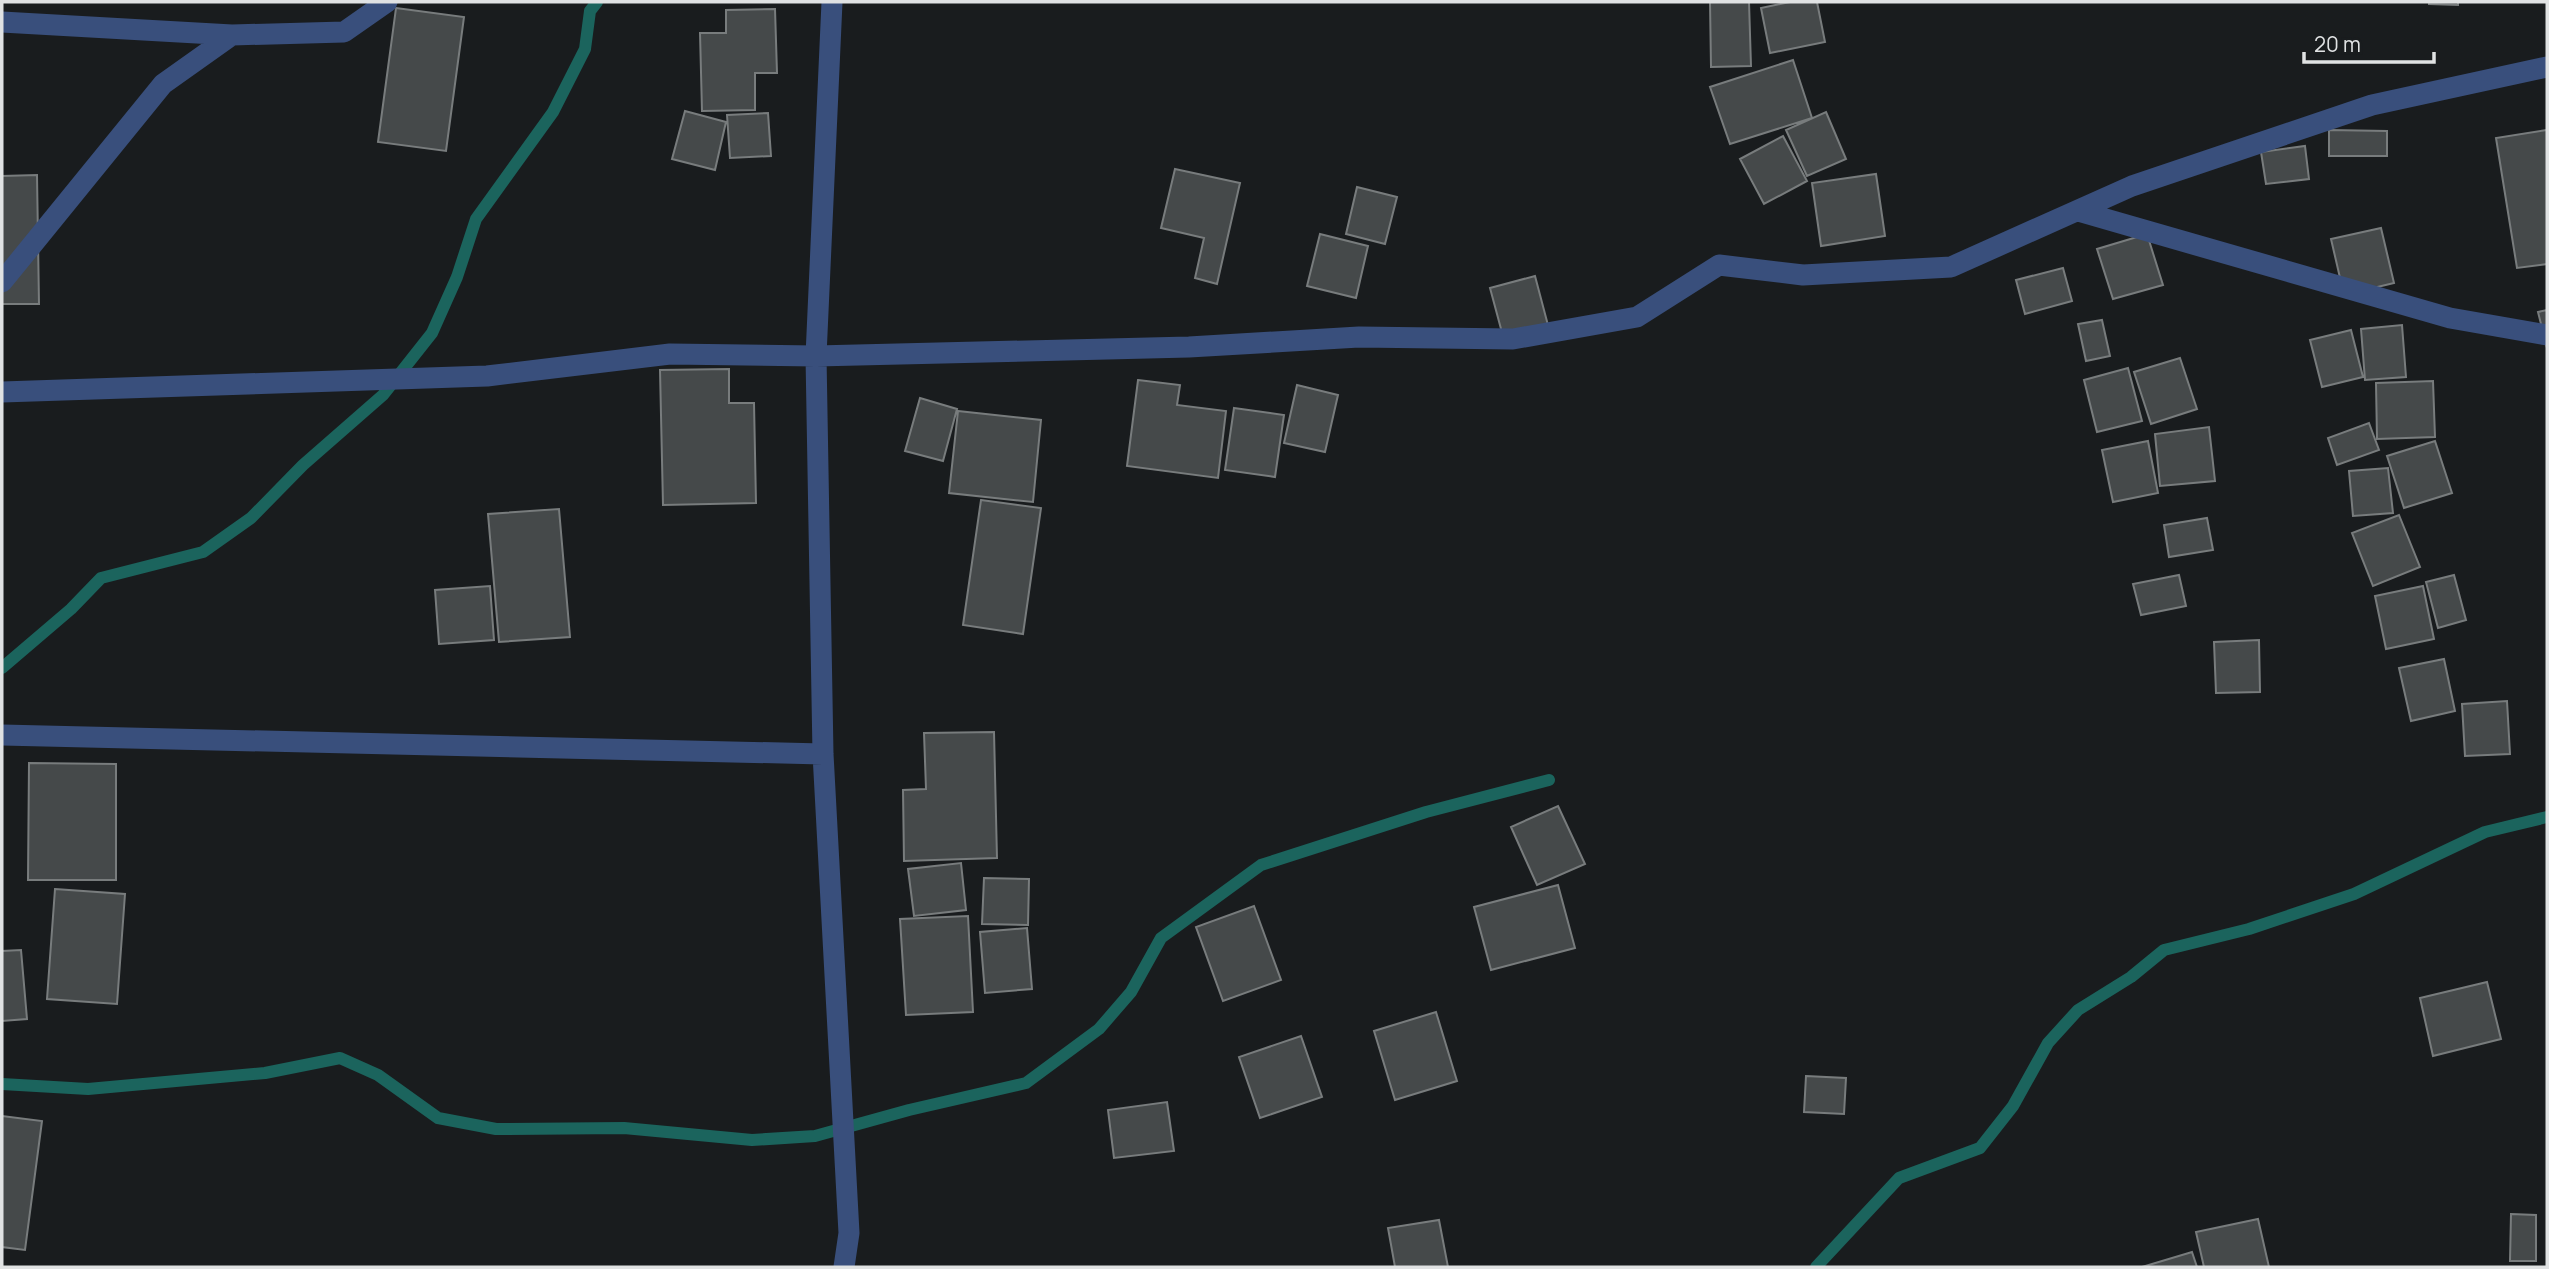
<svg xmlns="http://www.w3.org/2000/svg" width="2549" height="1269" font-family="Manrope,sans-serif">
<rect width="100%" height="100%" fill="#191c1e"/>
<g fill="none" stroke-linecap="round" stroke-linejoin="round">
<path stroke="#1b645d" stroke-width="12" d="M2,668L71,609L101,578L203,552L251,518L303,465L383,395L432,333L457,277L476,219L553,112L585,49L590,11L597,2
M2,1084L88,1089L265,1073L340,1058L378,1075L438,1118L496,1129L624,1128L752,1140L815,1136L909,1110L1026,1083L1099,1029L1131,992L1161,938L1261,865L1426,812L1549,780
M1816,1267L1899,1178L1980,1148L2013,1106L2048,1043L2078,1010L2131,977L2164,950L2249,929L2354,894L2485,832L2547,817"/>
</g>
<path fill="#45494a" stroke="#787c7d" stroke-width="2" d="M1710,2H1749L1751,66L1711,67Z
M1790,2H1817L1825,42L1770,53L1761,8Z
M2429,2H2458V5L2429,4Z
M396,8L464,17L446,151L378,142Z
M775,9L777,73H755V110L702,111L700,33H726V10Z
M1793,60L1812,118L1730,144L1710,87Z
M685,111L726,122L715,170L672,159Z
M1826,112L1846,159L1807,176L1786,130Z
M768,113L771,156L730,158L727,115Z
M2329,130L2387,131V156H2329Z
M2547,130V264L2517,268L2496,138Z
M1783,136L1807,181L1764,204L1740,159Z
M2305,146L2309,179L2266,184L2261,152Z
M1175,169L1240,183L1217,284L1195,278L1204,238L1161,228Z
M1876,174L1885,236L1821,246L1812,183Z
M37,175L39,304H2V176Z
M1357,187L1397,197L1385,244L1346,234Z
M2381,228L2394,283L2344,295L2331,239Z
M1320,234L1368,246L1356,298L1307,286Z
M2147,234L2163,285L2113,299L2097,249Z
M2063,268L2072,301L2025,314L2016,280Z
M1535,276L1549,329L1504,340L1490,288Z
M2547,310V348L2538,312Z
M2102,320L2110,356L2086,361L2078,324Z
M2402,325L2406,377L2365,380L2361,329Z
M2351,330L2363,377L2322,387L2310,340Z
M2180,358L2197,409L2151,424L2134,372Z
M2128,368L2142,421L2097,432L2084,380Z
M729,369V403H754L756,503L663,505L660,370Z
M1138,380L1180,385L1177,405L1226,411L1218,478L1127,466Z
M2433,381L2435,437L2377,439L2376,383Z
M1297,385L1338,395L1325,452L1284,443Z
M920,398L957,409L943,461L905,451Z
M1234,408L1284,415L1275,477L1225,470Z
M958,411L1041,420L1033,502L949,493Z
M2369,423L2379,450L2337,465L2328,438Z
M2209,427L2215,481L2160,486L2155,434Z
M2148,441L2158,493L2113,502L2102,450Z
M2435,441L2452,493L2404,508L2387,456Z
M2388,468L2393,513L2353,516L2349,471Z
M981,500L1041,508L1023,634L963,625Z
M559,509L570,637L499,642L488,514Z
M2399,515L2420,567L2373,586L2352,533Z
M2207,518L2213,550L2169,557L2164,525Z
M2179,575L2186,606L2141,615L2133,584Z
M2454,575L2466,620L2438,628L2426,582Z
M490,586L494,640L439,644L435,590Z
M2423,586L2434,639L2386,649L2375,596Z
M2259,640L2260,692L2216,693L2214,642Z
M2444,659L2455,711L2411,721L2399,668Z
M2507,701L2510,754L2465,756L2462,704Z
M994,732L997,858L904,861L903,790L926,789L924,733Z
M29,763L116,764V880H28Z
M1558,806L1585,864L1537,885L1511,827Z
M961,863L966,910L914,916L908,869Z
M984,878L1029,879L1028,925L982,924Z
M1558,885L1575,948L1491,970L1474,907Z
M55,889L125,894L117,1004L47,999Z
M1254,906L1281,980L1223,1001L1196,927Z
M968,916L973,1012L906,1015L900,919Z
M1027,928L1032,989L985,993L980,932Z
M21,950L27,1019L2,1021V951Z
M2487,982L2501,1039L2433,1056L2420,998Z
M1436,1012L1457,1081L1395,1100L1374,1031Z
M1301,1036L1322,1097L1260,1118L1239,1057Z
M1806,1076L1846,1078L1844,1114L1804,1112Z
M1167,1102L1174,1151L1114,1158L1108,1110Z
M2,1116L42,1121L25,1250L2,1247Z
M2511,1214L2536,1215V1261H2510Z
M2258,1219L2269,1267H2204L2196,1232Z
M1439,1220L1448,1267H1395L1388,1228Z
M2192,1252L2197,1267H2142Z"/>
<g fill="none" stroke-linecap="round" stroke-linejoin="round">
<path stroke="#394f7c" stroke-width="21" d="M832,2L816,356L823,754L849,1233L844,1267
M2,22L232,35
M2078,211L2450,318L2547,335
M2,282L163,84L232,35L344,32L387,2
M2,392L487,376L670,354L816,356L1189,347L1359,337L1513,339L1637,317L1719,265L1803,275L1951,267L2132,186L2372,105L2547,67
M2,735L823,754"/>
</g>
<rect width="2549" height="1269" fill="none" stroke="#e0e2e3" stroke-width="7"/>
<path d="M2304 52v10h130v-10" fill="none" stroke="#e0e2e3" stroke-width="3.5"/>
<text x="2314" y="52" font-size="21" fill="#e0e2e3" stroke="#191c1e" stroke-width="5" paint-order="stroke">20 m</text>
</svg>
